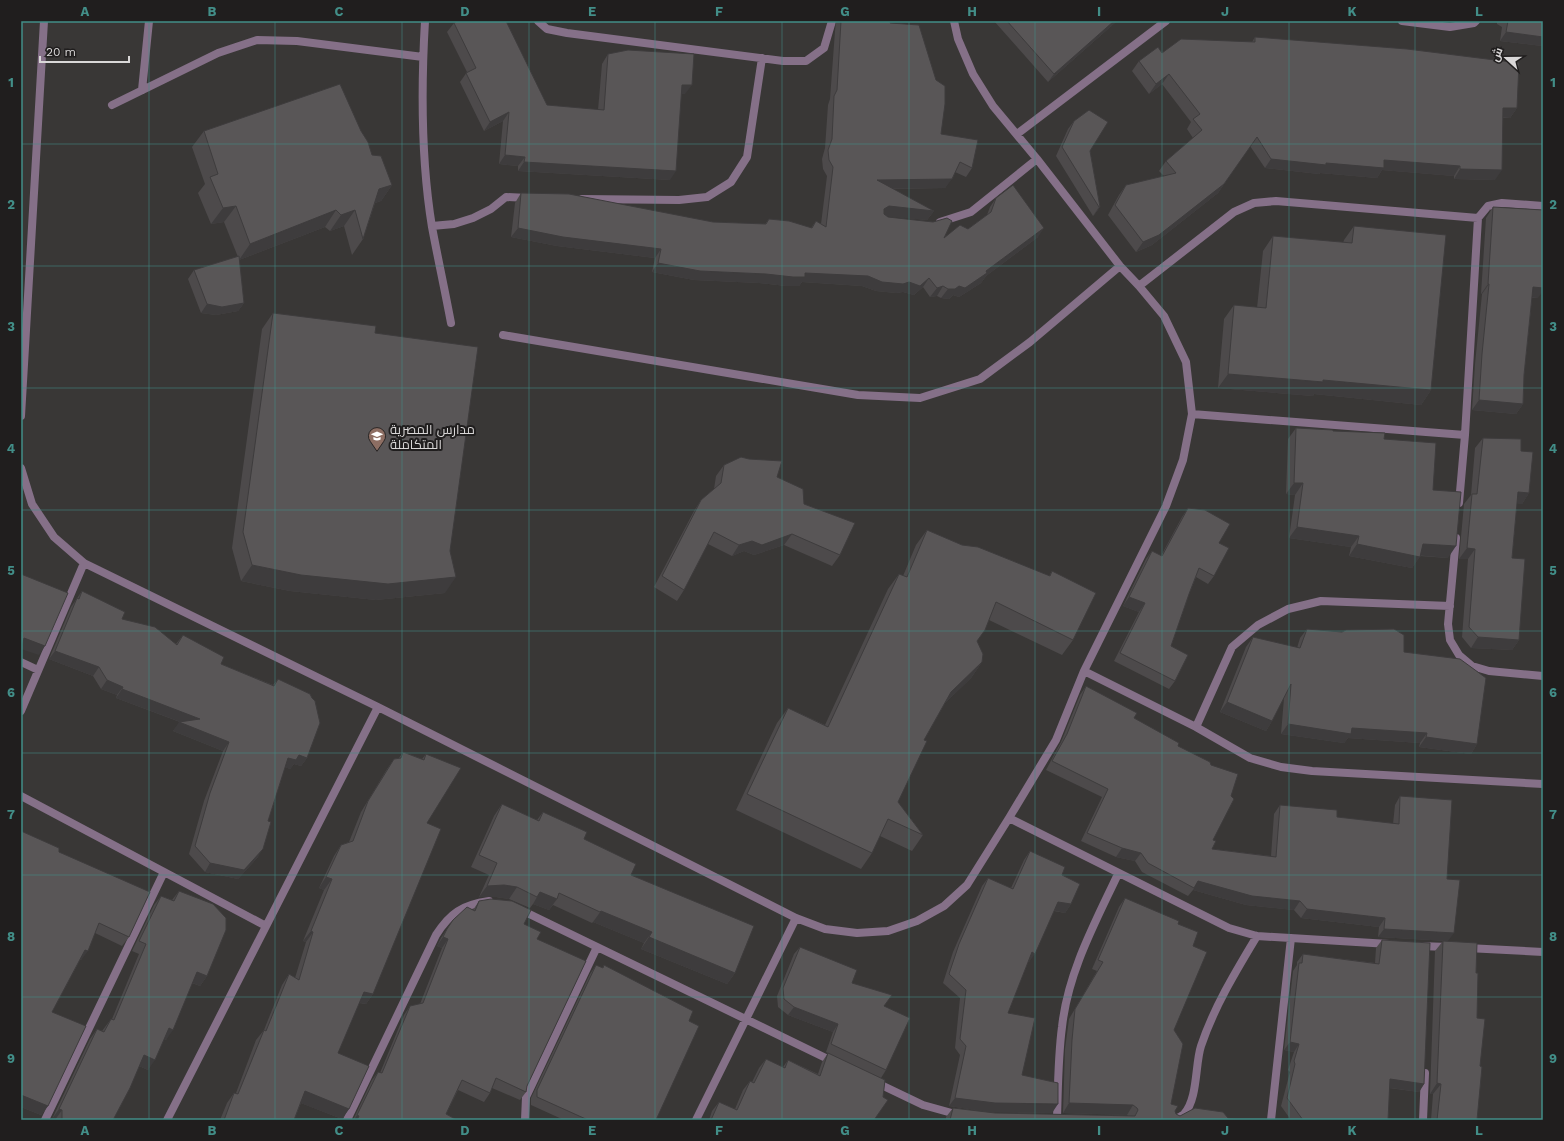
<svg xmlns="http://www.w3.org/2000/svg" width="1564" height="1141" font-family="'Work Sans',Cairo,sans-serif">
<rect width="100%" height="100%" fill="#393736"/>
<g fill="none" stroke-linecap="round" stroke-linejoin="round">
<path stroke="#857088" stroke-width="8" d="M425,21C421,89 421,160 432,227C438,259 445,291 451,323
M538,21L547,29L567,33L783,61H806L824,48L832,21
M1402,21L1450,27L1474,23L1476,21
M142,90L149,21
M112,105L218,53L257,40L297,41L423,57
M1017,134L1166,21
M582,199L679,200L707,197L731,182L747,157L762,58
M940,222L971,212L1037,159
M432,226L454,224L473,218L491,209L506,197L528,198
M1139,286L1234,212L1254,203L1276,201L1478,218L1488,206L1502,203L1543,206
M503,335L858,395L920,398L980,379L1030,342L1120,266
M1192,414L1465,435
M21,416L44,21
M21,468L32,504L54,537L84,563L378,707L796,918L825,929L857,933L888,931L917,921L944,906L967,885L1009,818L1056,740L1084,671L1166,506L1183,460L1192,414L1186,362L1164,316L1139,286L1120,266L1037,159L993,106L973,74L958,39L954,21
M1459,503L1465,435L1478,218
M1456,538L1448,624L1450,640L1459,655L1472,666L1489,671L1543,676
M21,662L38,670
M1084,671L1196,727L1250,758L1281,767L1312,771L1543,784
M21,711L84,563
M1196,727L1232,647L1258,625L1288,609L1321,601L1450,606
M21,796L266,926
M1009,818L1229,928L1257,936L1389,944
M519,909L834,1062
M1419,946L1449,947
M1467,948L1543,952
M875,1082L923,1105L959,1115
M1057,1118C1058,1088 1058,1057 1062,1027C1068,972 1095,923 1118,874
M45,1120L164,872
M167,1120L378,707
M347,1120L436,935C450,913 462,905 489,901
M525,1120L526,1097L597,947
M696,1120L796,918
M1174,1120C1177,1118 1182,1116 1184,1114C1198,1099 1195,1064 1201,1046C1214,1007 1236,971 1257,936
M1271,1120L1291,938
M1423,1120L1425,1073"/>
</g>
<path fill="#4d4a4b" d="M836,21H890V23L941,134L972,168L966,177L955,172L945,188L893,189L934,211L927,220L886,216L888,217L944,238L968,229L987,215L990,207L996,198L1038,237L986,276L981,283L959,297L953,295L949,299L941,298L937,296L930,297L923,287L914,295L903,292L896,293L876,291L862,286L802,282L799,286H786L759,283L694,280L652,272L655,258L557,246L511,237L515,203L521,193L713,222L765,224L769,219L811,228L816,221L821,224L827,176L823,169L822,159L825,148L828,105L830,99L835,31Z
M994,21H1117L1048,82Z
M1497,21H1543V45L1542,46L1500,41L1502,27L1497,24Z
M454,23L547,105L598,110L602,64L608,54L685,94H681L670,180L518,171V166L499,164L503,121L484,131L460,82L467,72L447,32Z
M1255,37L1517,108L1510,118H1503L1495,180L1454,179V176L1382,170L1377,178L1320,173L1319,174L1265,168L1250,146L1218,193L1152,245L1136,252L1108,215L1119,195L1126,185L1164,176L1159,171L1166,161L1193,138L1187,129L1191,122L1162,84L1149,94L1132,71L1139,61L1162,53L1252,42Z
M1074,121L1090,151L1100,207L1094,215L1093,216L1056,156L1068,129Z
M204,131H361L372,155L392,185L381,201L375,203L363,239L352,255L344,226L330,231L325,227L239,260L244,303L238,311L216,315L201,313L188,279L194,270L238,257L224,222L211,224L198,193L205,184L192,147Z
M1493,207L1538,298H1532L1524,375L1523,404L1516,414L1472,410L1475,364L1482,294H1481L1486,218Z
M1354,226L1431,390L1421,405L1314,394L1313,396L1218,388L1224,319L1234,305L1257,308L1263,251L1273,236L1343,243L1344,240Z
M273,313L375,333L445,593L376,600L290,591L241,581L232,548L262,329Z
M1296,428L1333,431L1384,439L1433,490L1448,558L1420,556L1412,568L1349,556L1351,547L1289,538L1295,495L1286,494L1288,439Z
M1483,438L1521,451L1529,493L1522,504L1517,503L1512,558L1519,640L1512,650L1471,648L1462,637L1468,559H1459L1464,504L1471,495L1475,448Z
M724,465L777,477L804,504L840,555L832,566L784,545L754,555L744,551L732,556L708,544L684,590L677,601L654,587L694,511L701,500L714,489L716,476Z
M1188,508L1219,543L1214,576L1208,584L1196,577L1189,594L1171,646L1175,681L1169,689L1114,661L1139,612L1123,606L1146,559L1152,551L1161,556L1182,517Z
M927,530L962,545L1049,576L1052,571L1073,640L1062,655L989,620L977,641L982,662L971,678L945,703L924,740L898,802L923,835L912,851L880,836L872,853L861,869L736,810L777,723L788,708L825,725L888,589L899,574L903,576L916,545Z
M82,591L122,619L176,644L183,635L221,664L273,685L278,679L307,758L301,766L294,764L290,769L285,767L268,821L258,857L238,879L205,872L189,854L204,801L223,751L173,731L180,722L116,698L117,695L101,689L93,676L49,659L71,607Z
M1307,629L1404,652L1477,744L1471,754L1419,747L1420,743L1348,738L1344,743L1281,734L1284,698L1272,721L1266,731L1220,712L1246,647L1253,637L1297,648L1300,638Z
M1086,686L1134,718L1178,746L1213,840L1212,849L1271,856L1274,814L1280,805L1337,817L1393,824L1395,805L1400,796L1447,879L1448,941L1378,937L1379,927L1301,918L1294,910L1246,905L1193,890L1188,896L1142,872L1135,861L1116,857L1081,841L1102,797L1046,770L1061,742L1080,695Z
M403,752L422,759L426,754L427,823L373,994L366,1004L359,1003L338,1053L349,1109L342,1119L301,1103L294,1120H220L227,1103L234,1093H236L256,1040L264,1030L282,985L289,974L295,978L306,942L303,941L324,890L319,888L334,856L341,845L349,842L361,812L387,769L394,759L399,758Z
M502,804L537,820L543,812L584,839L631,875L735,973L727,984L641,949L644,943L593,922L592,923L553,905L549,910L533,904L530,908L509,899L496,897H479L489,875L471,867L494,816Z
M21,831L59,852L129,937L122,946L95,933L81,960H80L52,1012L48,1106L41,1115L21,1107Z
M1030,851L1062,875L1071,904L1065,913L1054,911L1029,962H1028L1008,1013L1022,1075L1052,1113L989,1112L949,1106L960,1055L955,1048L960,998L943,983L953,952L982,886L988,878L1011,888L1024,860Z
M179,891L207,976L200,986L192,983L166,1040L164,1039L148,1070L139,1066L113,1120H55L52,1119L90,1039L97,1029L102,1031L111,1019H112L139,954L132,951L154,905L161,896L172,900Z
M1125,898L1178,924L1193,946L1174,1030L1171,1104L1176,1114L1180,1116L1228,1118L1239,1120H946V1117L953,1108L995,1113L1128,1116L1127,1115L1063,1113L1065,1049L1069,1019L1097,971L1092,969L1119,907Z
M479,901L524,924L537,939L526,1092L520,1100L492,1088L490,1093L484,1102L458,1090L446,1114L457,1120H353L372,1080L378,1072L380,1073L404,1015L410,1006L420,1004L442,948L437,946L441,938L453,920L473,910Z
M1382,940L1424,1084L1419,1092L1389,1088L1388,1120H1291L1281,1106L1290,1072L1288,1070L1294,1052L1284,1050L1293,971L1297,965V962L1303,954L1375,963L1376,948Z
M1443,941L1476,973L1477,1018L1480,1066L1477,1120H1431L1433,1094H1430L1435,951Z
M800,947L884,1006L886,1070L881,1078L874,1120H709L712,1111L719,1102L735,1109L743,1090L750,1081L752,1082L759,1068L766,1059L783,1067L788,1060L818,1074L822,1062L828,1053L826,1052L833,1032L788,1015L778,1007L777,996L794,954Z
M596,965L602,968L604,965L689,1021L656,1120H564L531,1105V1098L590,974Z"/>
<path fill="#3e3c3d" d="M1114,21H1117L1048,82L1054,74Z
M1506,32L1543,37V45L1542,46L1500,41Z
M1169,74L1162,84L1149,94L1156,84Z
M682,85H692L685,94H675Z
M1503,108H1517L1510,118L1497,117Z
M509,112L503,121L484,131L490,122Z
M505,155L525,157L518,166L499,164Z
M1271,159L1326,163L1384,160L1460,166L1454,176L1382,170L1377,178L1320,173L1319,174L1265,168Z
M524,162L676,171L670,180L518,171Z
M1460,169L1502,170L1495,180L1454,179Z
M952,179L945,188L870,189L877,180Z
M1224,184L1218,193L1152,245L1136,252L1143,242Z
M392,185L381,201L368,205L379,189Z
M236,206L224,222L211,224L223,208Z
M889,206L934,211L927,220L882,216L884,209Z
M1099,207H1100L1094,215L1093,216Z
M336,210L325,227L239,260L250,244Z
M355,210L344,226L330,231L341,215Z
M518,228L661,249L655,258L557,246L511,237Z
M1044,228L1038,237L986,276L981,283L959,297L953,295L949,299L941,298L948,289L959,286L986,271Z
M658,263L805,273L929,278L923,287L914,295L903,292L896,293L876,291L862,286L802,282L799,286H786L759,283L694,280L652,272Z
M1488,284H1489L1482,294H1481Z
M943,286L937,296L930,297L937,288Z
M1533,287L1543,288V291L1538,298L1526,297Z
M244,303L238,311L216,315L201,313L207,304Z
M1228,374L1323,380L1431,390L1421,405L1314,394L1313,396L1218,388Z
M1479,400L1523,404L1516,414L1472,410Z
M1294,483H1303L1295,495L1286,494Z
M1518,492L1529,493L1522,504L1510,503Z
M1297,527L1359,536L1351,547L1289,538Z
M792,534L784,545L754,555L744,551L732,556L739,545L752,541Z
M1357,544L1420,557L1412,568L1349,556Z
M1423,544L1456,546L1448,558L1415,555Z
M1467,548L1475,549L1468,559H1459Z
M252,565L456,577L445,593L376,600L290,591L241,581Z
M1129,597L1145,603L1139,612L1123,606Z
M1478,637L1519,640L1512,650L1471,648Z
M24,638L45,646L39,655L21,649Z
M55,651L99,667L93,676L49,659Z
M982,662L971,678L941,707L951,692Z
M107,680L123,687L117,695L101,689Z
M122,689L200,719L194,727L116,698Z
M1227,702L1272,721L1266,731L1220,712Z
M179,722L229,742L223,751L173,731Z
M1288,724L1352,728L1427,733L1420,743L1348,738L1344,743L1281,734Z
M1426,737L1477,744L1471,754L1419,747Z
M299,755L307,758L301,766L294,764L290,769L282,766L288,758Z
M1122,848L1141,853L1135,861L1116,857Z
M263,849L258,857L238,879L205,872L210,863Z
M326,877L332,879L324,890L319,888Z
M1198,881L1300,901L1294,910L1246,905L1193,890Z
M504,885L517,887L509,899L496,897H479L487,886Z
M540,892L557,899L549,910L533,904L537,897Z
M1058,902L1071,904L1065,913L1052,910Z
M1307,909L1385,918L1379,927L1301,918Z
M601,911L652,932L644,943L593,922Z
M1384,929L1454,933L1448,941L1378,937Z
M311,931L313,932L306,942L303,941Z
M443,937L448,939L442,948L437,946Z
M649,937L735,973L727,984L641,949Z
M85,950L88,951L81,960L79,959Z
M1032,952L1035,954L1029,962L1026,961Z
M197,972L207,976L200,986L190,982Z
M364,992L373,994L366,1004L357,1002Z
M794,1007L838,1024L833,1032L788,1015Z
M169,1028L173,1030L166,1040L162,1038Z
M1290,1042L1299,1044L1294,1052L1284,1050Z
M144,1055L155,1060L148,1070L137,1065Z
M1390,1079L1424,1084L1419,1092L1384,1087Z
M1437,1083L1441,1084L1433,1094H1430Z
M305,1091L349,1109L342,1119L298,1102Z
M21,1095L48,1106L41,1115L21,1107Z
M955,1098L1058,1104L1052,1113L989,1112L949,1106Z
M1069,1103L1133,1105L1127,1115L1063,1113Z
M59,1109L62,1110L55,1120L52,1119Z
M357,1115L359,1116L356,1120H354Z"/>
<path fill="#595657" stroke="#3e3c3d" d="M457,21H506L547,105L604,110L608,54L628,50L694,54L692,85H682L676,171L524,162L525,157L505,155L509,112L490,122L466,73L476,68L454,23Z
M841,21H890V23L919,25L936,80L945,86V104L941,134L978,140L972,168L960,162L952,179L877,180L934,211L889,206L884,209V214L888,217L933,222L947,218L952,221L944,238L960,225L968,229L991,212L996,198L1013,185L1044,228L986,271L987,273L965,288L959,286L955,289H948L943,286L937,288L929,278L920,286L909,282L903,284L882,282L868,276L805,273V277H793L766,274L700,271L658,263L661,249L563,237L518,228L521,193L569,194L713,222L766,224L769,219L789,221L812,228L816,221L826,227L833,167L829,160L828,150L832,139L834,96L837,90Z
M1007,21H1114L1054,74Z
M1508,21H1543V37L1506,32Z
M1255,37L1407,49L1519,63L1517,108H1503L1502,170L1460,169V166L1384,160V168L1326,163V165L1271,159L1257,137L1224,184L1159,235L1143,242L1115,205L1126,185L1176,173L1166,161L1202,130L1193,119L1200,114L1169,74L1156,84L1139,61L1158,47L1162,53L1181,39L1255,42Z
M340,84L361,131L368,142L372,155L381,156L392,185L379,189L363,239L355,210L341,215L336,210L250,244L236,206L223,208L210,177L218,174L204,131Z
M1089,110L1108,122L1090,151L1100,207H1099L1062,147L1074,121Z
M1493,207L1543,210V288L1533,287L1524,375L1523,404L1479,400L1482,354L1489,284H1488Z
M1354,226L1446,235L1431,390L1323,380V382L1228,374L1234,305L1266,308L1273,236L1352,243Z
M239,256L244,303L222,307L207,304L194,270Z
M273,313L376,326L375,333L478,347L450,551L456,577L388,584L301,575L252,565L243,532Z
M1296,428L1333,430V431L1385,433L1384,439L1436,443L1433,490L1461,492L1456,546L1423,544L1420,557L1357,544L1359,536L1297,527L1303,483H1294Z
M1483,438L1521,439V451L1533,452L1529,493L1518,492L1512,558L1525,559L1519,640L1478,637L1469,627L1475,549L1467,548L1472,494H1477Z
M741,457L749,459L782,461L777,477L803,489L804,504L855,523L840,555L792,534L762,545L752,541L739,545L714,532L684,590L662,576L701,500L721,483L724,465Z
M1188,508L1205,510L1230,524L1219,543L1229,548L1214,576L1199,568L1189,594L1171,646L1188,655L1175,681L1120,653L1145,603L1129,597L1152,551L1162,556Z
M927,530L962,545L978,547L1050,576L1052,571L1096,593L1073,640L996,602L985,630L977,641L983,654L982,662L951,692L924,740L927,741L898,802L923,835L888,819L872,853L747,794L788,708L828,727L899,574L907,577Z
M21,574L68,593L45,646L24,638L21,651Z
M82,591L125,612L122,619L155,627L177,645L183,635L224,657L221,664L274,686L278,679L310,694L312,698L315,701L320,723L307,758L299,755L296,760L288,758L268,821L271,822L263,849L244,870L210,863L195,846L210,793L229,742L179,722L200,719L122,689L123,687L107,680L99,667L55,651L77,598L79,599Z
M1307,629L1342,632L1346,630L1394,629L1404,635V652L1460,659L1486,678L1477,744L1426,737L1427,733L1352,728L1351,734L1288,724L1291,684L1272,721L1227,702L1253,637L1300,648Z
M1086,686L1137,713L1134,718L1179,743L1178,746L1210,762L1211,765L1238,774L1231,796L1234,799L1213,840L1216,841L1212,849L1276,857L1280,805L1337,810V817L1399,824L1400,796L1452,800L1447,879L1460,880L1454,933L1384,929L1385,918L1307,909L1300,901L1252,896L1198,881L1194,888L1148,863L1141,853L1122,848L1087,833L1108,789L1052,761L1067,734Z
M403,752L424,760L426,754L461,768L427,823L441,829L373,994L364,992L338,1053L369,1066L349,1109L305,1091L294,1120H224L234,1093L238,1094L264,1030L266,1031L289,974L299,980L313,932L311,931L332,879L326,877L341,845L353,841L368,801L394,759L401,758Z
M502,804L539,821L543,812L587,832L584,839L636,864L631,875L754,926L735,973L649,937L652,932L601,911L600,912L559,893L557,899L540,892L537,897L517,887L504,885L487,886L497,863L479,855Z
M21,831L59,848V852L150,892L129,937L99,923L88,951L85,950L52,1012L86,1026L48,1106L21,1095Z
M1030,851L1065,867L1062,875L1080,884L1071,904L1058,902L1035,954L1032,952L1008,1013L1035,1018L1022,1075L1058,1083V1104L995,1103L955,1098L966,1046L960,1039L966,990L949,974L959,944L988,878L1013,889Z
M179,891L213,904L226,918V930L207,976L197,972L173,1030L169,1028L155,1060L144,1055L130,1088L113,1120H62V1110L59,1109L97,1029L104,1032L111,1019L114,1020L146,944L139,941L161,896L174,901Z
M1125,898L1179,921L1178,924L1198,932L1193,946L1207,952L1174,1030L1183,1044L1171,1104L1178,1106L1175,1111L1176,1114L1180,1116L1195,1108L1223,1112L1228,1118L1239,1120H950L953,1108L995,1113L1135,1116L1138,1110L1137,1108L1133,1105L1069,1103L1072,1040L1075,1009L1103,962L1098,960Z
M491,899L512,901L531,910L524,924L541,932L537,939L586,961L527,1086L526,1092L496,1078L490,1093L462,1080L446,1114L457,1120H357L359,1116L357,1115L378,1072L382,1073L410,1006L423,1003L448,939L443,937L447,929L453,920L467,907L475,911L479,901Z
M1382,940L1430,943L1424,1084L1390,1079L1388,1120H1303L1287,1098L1295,1064L1294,1061L1299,1044L1290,1042L1299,963H1302L1303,954L1379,964Z
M1443,941L1477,943L1476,973H1478L1477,1018L1485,1019L1480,1066L1482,1067L1477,1120H1437L1441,1084L1437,1083Z
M800,947L857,970L852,983L892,995L884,1006L910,1018L886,1070L831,1044L838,1024L794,1007L784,999L783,988Z
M596,965L603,968L604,965L693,1011L689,1021L699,1026L656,1120H588L537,1097V1090Z
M828,1053L885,1080L883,1097L888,1100L874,1120H711L719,1102L737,1110L750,1081L754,1083L766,1059L785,1068L788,1060L820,1076Z"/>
<path fill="none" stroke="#428e88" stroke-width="1" stroke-opacity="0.55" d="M149,21V1120M275,21V1120M402,21V1120M529,21V1120M655,21V1120M782,21V1120M909,21V1120M1035,21V1120M1162,21V1120M1289,21V1120M1415,21V1120M21,144H1543M21,266H1543M21,388H1543M21,510H1543M21,631H1543M21,753H1543M21,875H1543M21,997H1543"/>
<defs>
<g id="school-pin" transform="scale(0.9)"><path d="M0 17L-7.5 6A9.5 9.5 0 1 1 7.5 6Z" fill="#8d6e63" stroke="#201e1e"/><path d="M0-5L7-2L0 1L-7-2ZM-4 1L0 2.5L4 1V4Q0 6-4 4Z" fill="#fff"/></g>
</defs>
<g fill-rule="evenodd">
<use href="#school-pin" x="377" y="436"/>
</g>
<g text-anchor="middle" stroke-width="4" stroke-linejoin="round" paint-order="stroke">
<g font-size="13" fill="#dad8d8" stroke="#201e1e" text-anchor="start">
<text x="390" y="434">مدارس المصرية<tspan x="390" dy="15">المتكاملة</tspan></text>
</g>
</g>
<rect width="1564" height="1141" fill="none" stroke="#201e1e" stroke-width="44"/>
<g transform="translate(1506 58) rotate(291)" stroke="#201e1e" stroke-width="3" paint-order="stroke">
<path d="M0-3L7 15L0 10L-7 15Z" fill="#dad8d8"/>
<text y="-6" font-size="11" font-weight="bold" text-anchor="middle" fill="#dad8d8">ش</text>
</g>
<path d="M40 56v6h89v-6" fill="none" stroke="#dad8d8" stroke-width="2"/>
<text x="46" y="56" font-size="12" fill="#dad8d8" stroke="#201e1e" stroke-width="3" paint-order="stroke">20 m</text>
<rect x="22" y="22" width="1520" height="1097" fill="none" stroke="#428e88" stroke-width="1.5"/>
<g font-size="13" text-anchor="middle" font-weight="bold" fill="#428e88">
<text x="85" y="16">A</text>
<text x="212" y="16">B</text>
<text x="339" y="16">C</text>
<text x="465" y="16">D</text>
<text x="592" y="16">E</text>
<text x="719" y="16">F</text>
<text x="845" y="16">G</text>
<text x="972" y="16">H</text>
<text x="1099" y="16">I</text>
<text x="1225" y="16">J</text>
<text x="1352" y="16">K</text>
<text x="1479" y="16">L</text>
<text x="11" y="87">1</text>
<text x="1553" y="87">1</text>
<text x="11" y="209">2</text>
<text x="1553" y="209">2</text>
<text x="11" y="331">3</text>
<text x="1553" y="331">3</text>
<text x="11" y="453">4</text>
<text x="1553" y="453">4</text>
<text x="11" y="575">5</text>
<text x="1553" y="575">5</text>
<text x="11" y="697">6</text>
<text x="1553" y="697">6</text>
<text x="11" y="819">7</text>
<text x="1553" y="819">7</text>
<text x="11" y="941">8</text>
<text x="1553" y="941">8</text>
<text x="11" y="1063">9</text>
<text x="1553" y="1063">9</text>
<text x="85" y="1135">A</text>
<text x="212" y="1135">B</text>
<text x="339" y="1135">C</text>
<text x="465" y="1135">D</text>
<text x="592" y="1135">E</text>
<text x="719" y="1135">F</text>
<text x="845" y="1135">G</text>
<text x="972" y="1135">H</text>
<text x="1099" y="1135">I</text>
<text x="1225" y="1135">J</text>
<text x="1352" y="1135">K</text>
<text x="1479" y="1135">L</text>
</g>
</svg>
